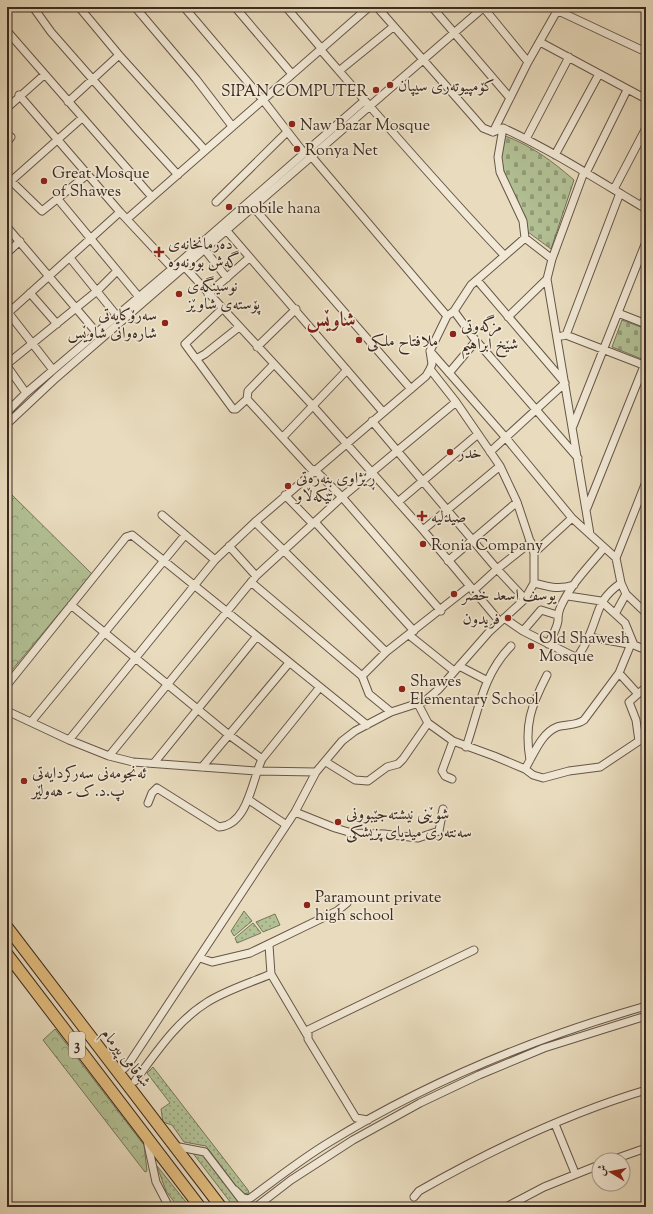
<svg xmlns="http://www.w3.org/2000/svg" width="653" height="1214" font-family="'Sorts Mill Goudy',Amiri,serif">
<defs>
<pattern id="grass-dots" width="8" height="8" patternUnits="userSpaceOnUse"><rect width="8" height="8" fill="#b2c195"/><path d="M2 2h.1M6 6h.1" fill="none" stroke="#929d79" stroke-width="1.8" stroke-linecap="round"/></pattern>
<pattern id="cemetery-stones" width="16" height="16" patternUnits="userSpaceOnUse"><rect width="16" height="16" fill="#b2c195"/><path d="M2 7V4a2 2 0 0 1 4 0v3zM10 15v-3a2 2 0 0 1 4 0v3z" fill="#929d79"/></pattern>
<pattern id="park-crowns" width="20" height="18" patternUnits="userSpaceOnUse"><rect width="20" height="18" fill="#b2c195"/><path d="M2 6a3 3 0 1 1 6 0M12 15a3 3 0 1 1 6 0" fill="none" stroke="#929d79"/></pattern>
</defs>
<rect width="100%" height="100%" fill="#e9dcbe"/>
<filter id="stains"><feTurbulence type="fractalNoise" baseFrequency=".005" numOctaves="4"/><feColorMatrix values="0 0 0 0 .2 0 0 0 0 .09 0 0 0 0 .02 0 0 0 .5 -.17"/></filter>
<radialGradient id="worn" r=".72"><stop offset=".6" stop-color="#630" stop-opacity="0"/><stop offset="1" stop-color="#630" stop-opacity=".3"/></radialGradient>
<path fill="url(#grass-dots)" stroke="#76765a" d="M244,911L252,921L234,936L231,931Z
M275,914L280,925L263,932L256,922Z
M253,923L261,933L237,943L235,938Z
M153,1067L248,1190L249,1193L242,1194L206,1146L184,1142L172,1125L163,1122L161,1109L170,1103L147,1073Z
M192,1152L203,1154L244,1207H234Z
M157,1166L190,1207H178L166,1191Z"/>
<path fill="url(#cemetery-stones)" stroke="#76765a" d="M503,135C532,146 551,160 574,180L551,249L528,232L525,216L506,182L500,152Z
M622,320L646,329V346L642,359L612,347Z"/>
<path fill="url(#park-crowns)" stroke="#76765a" d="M7,490L92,574L7,676Z
M55,1029L144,1145L147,1171L145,1172L43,1040Z"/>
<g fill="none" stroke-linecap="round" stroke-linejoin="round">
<g stroke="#665648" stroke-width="9">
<path id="minor" d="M33,7L51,32L138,131L178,175
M79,7L119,55L205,150
M135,7L196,79L232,126
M184,7L263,100L304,153
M235,7L292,74
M286,7L321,48
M377,7L483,128L493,132L503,128C553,151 599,181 646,209
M432,7L510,98
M483,7L528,62
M550,7L646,52
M7,31L152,197
M540,42L646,99
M320,49C381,119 440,188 504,255
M339,71L393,27
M19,95L120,212L175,271
M68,102L119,55
M7,108L44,75
M503,128L498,157L500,172L523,221L525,238
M493,132L528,62L557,11
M526,139L569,57
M7,142L11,137
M555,155L599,74
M584,172L552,259L547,279L590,534
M586,173L627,90
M7,177L42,211L88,174
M11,181L82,118
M614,189L646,128
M57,198L139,297
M216,202L287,132
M641,206L646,198
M254,208L411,389
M127,219L369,7
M7,227L97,333
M227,231L383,412
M205,250L227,278
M7,253L20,241
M70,258L117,316
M180,262L313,406L423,530L500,622
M477,280L565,383L490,452
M30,293L57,324
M208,294L249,258
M222,309L185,344L196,359L205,354L239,327
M7,311L53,370
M454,311L473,337L578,458
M618,313L646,324
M7,314L120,212
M450,314L454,311L471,285L525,238L552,259
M508,317L547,279
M566,335L620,193
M562,336L566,335L646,366
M257,347L296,309
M430,351L506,438L572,518L616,558
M197,360L233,409H236L247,399
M7,364L97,291L117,271
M274,364L248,391L247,399L311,469L315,470L342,497L441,611
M7,366L26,393
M449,373L476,341
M7,412L26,393L173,268L364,101
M372,421L497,569L525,599
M7,424L56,378L484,7
M573,426L646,242
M283,437L347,370
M646,482L616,558L621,583L626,594L646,613
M285,495L313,524
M398,502L478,434
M587,508L646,361
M162,515L215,560
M255,522L386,652
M315,522L414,631
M423,530L500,466
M229,546L256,576
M534,553L572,518
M448,561L517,502
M251,582L362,676L369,694L391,712
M534,583C549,587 559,590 574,585
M473,591L497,569L531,542
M568,596L601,601L625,623L634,645
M71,605L229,735L262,759
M615,614L626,594
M504,618L523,631L577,658C581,651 586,644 589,636C600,611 597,600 621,583
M523,631L541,610L557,615
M409,635L454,671
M589,637L634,645L646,650
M548,644C552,637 557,628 558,621C558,615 558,612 561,606C571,584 589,566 604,548
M459,666L486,680
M619,673L638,694
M362,676L386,652L470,586
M7,685L126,537L132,535L367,725
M418,704L428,723L453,741L494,756L525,769L533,775L543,778L569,771L600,767L639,741L646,740
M7,711L69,740L109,756L133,762L257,771L316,772
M31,722L185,535
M69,740L215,560L255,522L426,376L430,369
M639,741L636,720L629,702L646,687
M466,747C479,710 482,676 511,646
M109,756L256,576L342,497L456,402
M530,760C524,725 531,706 547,675
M326,762L355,780L368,781L387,767L398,764L403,759L428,723
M154,763L257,636
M202,767L289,663
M525,769C533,756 541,733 557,727C566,724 576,726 584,720L619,673L631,644
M452,779L445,776L442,771L453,741
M249,800L285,824
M148,803L152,793L157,788L219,827C248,825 252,780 262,759L320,687
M295,812L335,828L352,833L384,834L418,838L439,831L443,809
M269,945L271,974L307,1035
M200,958L212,962L250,953L337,911L347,903
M119,1073L128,1065L295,812L316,772L342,741L355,731L391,712L425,701L439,689L489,632L525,599L534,583V553L517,502L500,466L456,402L430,369L432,364L430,351L447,316L312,157
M135,1081C156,1053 176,1022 206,1003C224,991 250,983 271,974
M368,1120L356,1118L308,1039V1030L474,950
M555,1124L575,1173
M147,1140L156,1182L169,1207
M174,1146L205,1152L247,1207
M612,1160L646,1148
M235,1190L243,1198L249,1199C275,1180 300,1160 328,1143C427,1082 534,1038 646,1006
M414,1197L419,1191C491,1150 566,1114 646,1090
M256,1207L291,1180L353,1140L420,1103L479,1075L544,1048L646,1016
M506,1207L544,1187L599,1165
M644,1207L646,1206"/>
</g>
<g stroke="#3b2a20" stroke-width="13">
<path id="highway" d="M7,927L221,1207
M7,954L200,1207"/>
</g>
<use href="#minor" stroke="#f1e8d5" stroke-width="7"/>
<use href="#highway" stroke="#e4be7f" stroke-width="11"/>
</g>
<g fill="#8f2418" stroke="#f1e8d5" stroke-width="1.5">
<circle cx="390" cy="85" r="4"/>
<circle cx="376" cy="90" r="4"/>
<circle cx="292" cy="124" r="4"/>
<circle cx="297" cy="149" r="4"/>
<circle cx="44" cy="181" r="4"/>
<circle cx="229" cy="207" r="4"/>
<path d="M157 246h4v4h4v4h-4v4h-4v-4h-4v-4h4z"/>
<circle cx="179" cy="294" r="4"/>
<circle cx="165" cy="323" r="4"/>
<circle cx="453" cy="334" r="4"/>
<circle cx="359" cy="340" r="4"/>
<circle cx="450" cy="452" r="4"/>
<circle cx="288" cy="486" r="4"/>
<path d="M420 510h4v4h4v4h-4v4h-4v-4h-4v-4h4z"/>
<circle cx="423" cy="544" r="4"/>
<circle cx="454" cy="594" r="4"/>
<circle cx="508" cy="618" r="4"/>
<circle cx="531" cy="646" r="4"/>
<circle cx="402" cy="689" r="4"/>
<circle cx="24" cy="781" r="4"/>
<circle cx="338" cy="822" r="4"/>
<circle cx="307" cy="905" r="4"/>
</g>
<g text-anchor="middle" stroke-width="3.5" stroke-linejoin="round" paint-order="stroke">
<rect fill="#f1e8d5" stroke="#726356" stroke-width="1" x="69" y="1032" width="16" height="26" rx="3"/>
<g font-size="15" font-weight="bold" fill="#3b2a20">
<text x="77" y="1050">3</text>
</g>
<g font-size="16" fill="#3b2a20" stroke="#f1e8d5" text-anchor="start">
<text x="398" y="91">کۆمپیوتەری سیپان</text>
<text x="368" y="96" text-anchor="end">SIPAN COMPUTER</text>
<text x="300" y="130">Naw Bazar Mosque</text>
<text x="305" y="155">Ronya Net</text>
<text x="52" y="178">Great Mosque<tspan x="52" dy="18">of Shawes</tspan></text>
<text x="237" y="213">mobile hana</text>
<text x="168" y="249">دەرمانخانەی<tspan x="168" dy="18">گەش بوونەوە</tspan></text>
<text x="187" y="291">نوسینگەی<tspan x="187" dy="18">پۆستەی شاوێز</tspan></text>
<text x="157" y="320" text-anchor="end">سەرۆکایەتی<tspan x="157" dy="18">شارەوانی شاوێس</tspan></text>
<text x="461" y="331">مزگەوتی<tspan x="461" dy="18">شێخ ابراهیم</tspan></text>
<text x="367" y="346">ملافتاح ملکی</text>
<text x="458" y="458">خدر</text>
<text x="296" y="483">ڕێژاوی بنەرەتی<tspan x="296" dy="18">تێکەڵاو</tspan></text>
<text x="431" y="522">صیدلیە</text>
<text x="431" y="550">Ronia Company</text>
<text x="462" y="600">يوسف اسعد خضر</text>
<text x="500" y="624" text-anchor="end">فريدون</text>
<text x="539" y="643">Old Shawesh<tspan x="539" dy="18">Mosque</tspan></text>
<text x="410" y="686">Shawes<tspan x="410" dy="18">Elementary School</tspan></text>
<text x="32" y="778">ئەنجومەنی سەرکردایەتی<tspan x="32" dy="18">پ.د.ک - هەولێر</tspan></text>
<text x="346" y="819">شوێنی نیشتەجێبوونی<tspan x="346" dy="18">سەنتەری میدیای پزیشکی</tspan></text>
<text x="315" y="902">Paramount private<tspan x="315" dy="18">high school</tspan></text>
</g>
<g font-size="16" fill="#3b2a20" stroke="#f1e8d5">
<text transform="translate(127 1057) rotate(52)" y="6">شەقامی پیرمام</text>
</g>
<g font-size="20" font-weight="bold" fill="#7a1f14" stroke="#f1e8d5">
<text x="331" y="326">شاوێس</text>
</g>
</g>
<rect width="653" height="1214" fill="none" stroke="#e9dcbe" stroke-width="24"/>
<rect x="8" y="8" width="637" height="1198" fill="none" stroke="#3b2a20" stroke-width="2"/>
<rect x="12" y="12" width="629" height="1190" fill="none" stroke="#3b2a20"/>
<g transform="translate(611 1172) rotate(280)"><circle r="19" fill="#f1e8d5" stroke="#a89c8d"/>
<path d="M0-3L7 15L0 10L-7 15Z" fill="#8f2418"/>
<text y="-6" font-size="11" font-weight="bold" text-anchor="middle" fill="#3b2a20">ش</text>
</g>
<rect width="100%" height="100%" filter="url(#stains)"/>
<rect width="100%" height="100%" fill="url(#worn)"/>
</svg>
